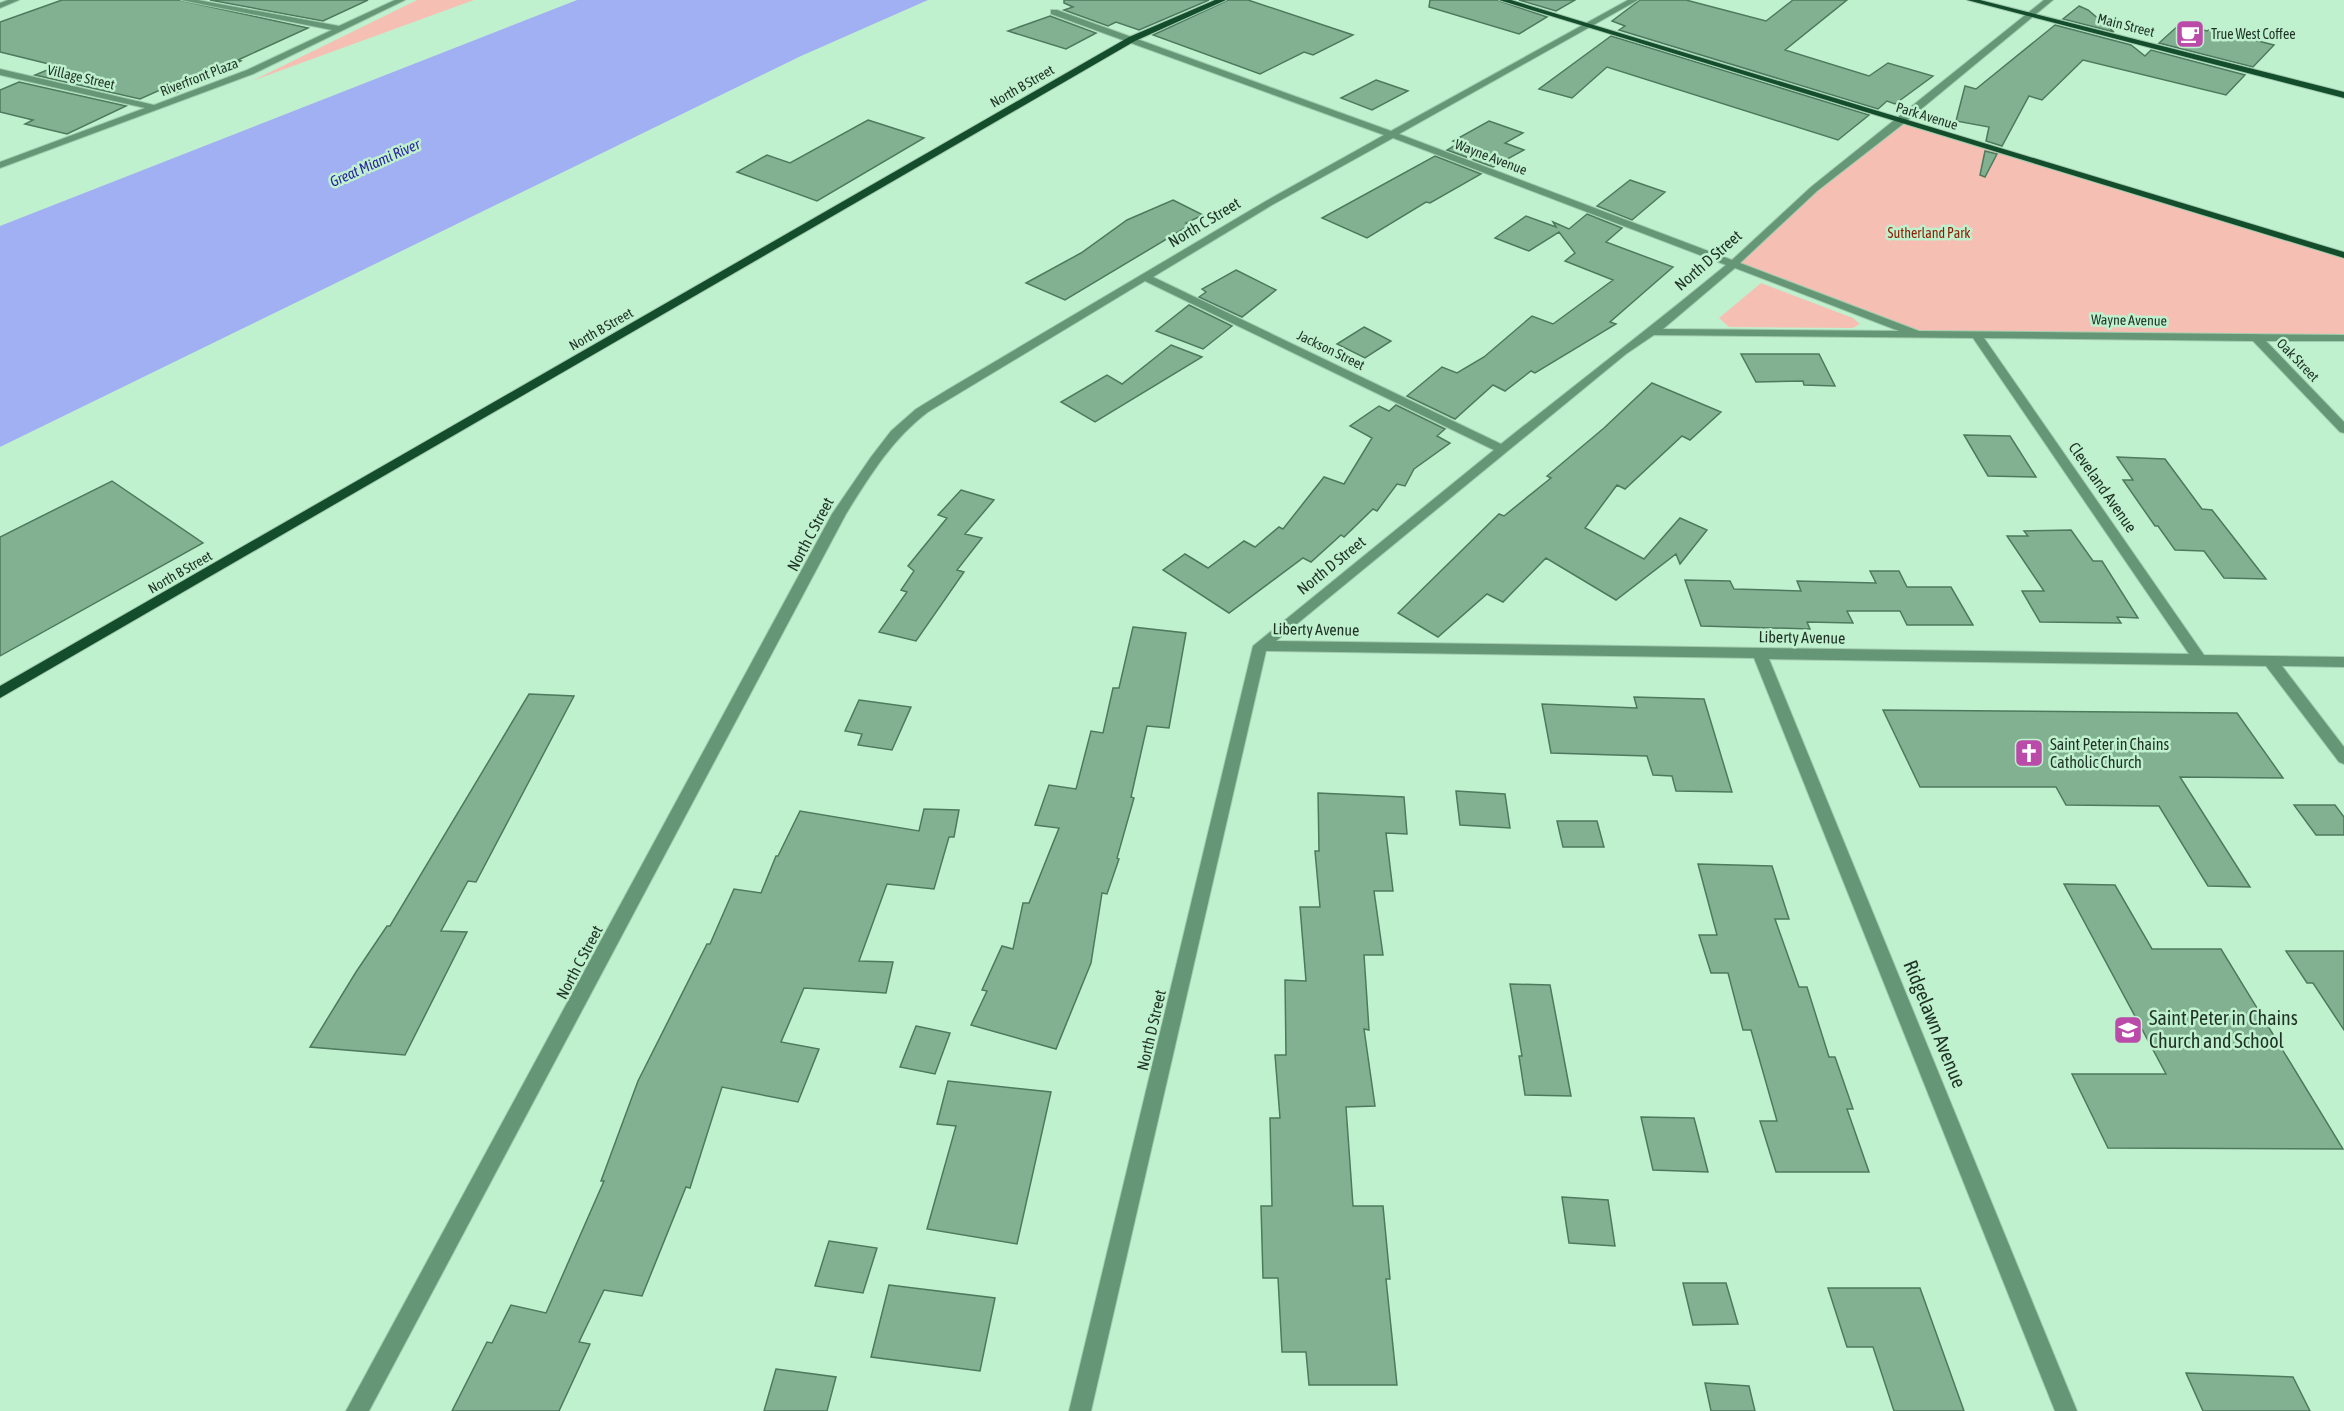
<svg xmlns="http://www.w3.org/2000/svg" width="2344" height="1411" font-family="'Asap Condensed',sans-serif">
<rect width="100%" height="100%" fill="#c0f1cf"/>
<path fill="#f5c0b3" d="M417,0H474L252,81Z
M1900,122L2344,255V338L1915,333L1732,265L1814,189Z
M1761,283L1853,318L1860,324L1853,328L1729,327L1719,318Z"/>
<path fill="#a1b0f3" d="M577,0H928L801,56L0,447V226Z"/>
<path fill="#82b191" stroke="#4d7a5c" stroke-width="1.5" d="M62,0H179L308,28L238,60L241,61L176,93L160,90L140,99L35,75L57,66L0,52V22Z
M210,0H368L323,21Z
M1064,0H1209L1139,30L1116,22L1108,26L1064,10L1073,7L1064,3Z
M1228,0H1248L1353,35L1313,55L1304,52L1260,74L1153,35Z
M1430,0H1497L1547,17L1519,34L1429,7Z
M1519,0H1575L1556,11Z
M1640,0H1686L1766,21L1793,0H1847L1785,50L1869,76L1888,63L1933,76L1895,104L1887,101L1878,109L1619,30L1625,26L1612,21Z
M2079,6L2088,10L2114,32L2063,19Z
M1050,16L1096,33L1066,49L1008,31Z
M2180,24L2207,31L2210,29L2274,45L2253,67L2159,43Z
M2055,25L2131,45L2145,56L2151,50L2245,75L2226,95L2083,60L2042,100L2029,96L2002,146L1986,141L1989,127L1956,121L1965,86L1976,89Z
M1611,36L1869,115L1838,140L1607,67L1572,98L1539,89Z
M1376,80L1408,91L1372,110L1341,98Z
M19,82L126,106L67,134L25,124L33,120L0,112V90Z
M868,120L924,138L817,201L737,172L767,155L790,163Z
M1489,121L1523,133L1505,143L1524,150L1493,167L1447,150L1459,143L1453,141Z
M1985,151L1997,154L1985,177L1980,175Z
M1435,156L1481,174L1430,203L1426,202L1367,238L1322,218Z
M1630,180L1665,192L1632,220L1597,206Z
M1173,200L1203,215L1186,223L1190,225L1065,300L1026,283L1081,253L1127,220Z
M1587,214L1622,228L1606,242L1673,267L1610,322L1616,324L1535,373L1531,371L1505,391L1493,385L1455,419L1407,396L1442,367L1457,373L1484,357L1532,316L1553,324L1613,280L1565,261L1575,253L1559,232L1529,251L1495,238L1526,216L1556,227L1553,222L1569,229Z
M1236,270L1276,290L1242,317L1199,297L1206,292L1202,289Z
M1189,305L1232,326L1203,349L1156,331Z
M1364,327L1391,341L1365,358L1337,344Z
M1171,345L1202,357L1095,422L1061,402L1107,375L1122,384Z
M1741,354H1819L1835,386L1804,385L1803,381L1756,382Z
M1652,383L1721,412L1690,440L1682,436L1625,489L1617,485L1585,528L1644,559L1680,518L1707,530L1680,564L1676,554L1616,600L1546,558L1503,602L1487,594L1438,637L1398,613L1499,514L1504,516L1551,478L1547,476L1604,428Z
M1396,405L1445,429L1437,436L1450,443L1414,469L1405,486L1397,484L1377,511L1373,509L1344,537L1341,535L1311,562L1303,558L1229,613L1163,570L1185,554L1208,568L1244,541L1255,547L1279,527L1283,529L1324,477L1344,484L1372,438L1350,426L1379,406L1389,411Z
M1964,435L2010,436L2036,477L1988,476Z
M2117,457L2165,459L2202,509L2212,510L2266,579L2224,578L2204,551L2175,550L2158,526H2155L2123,480H2133Z
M112,481L203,543L0,656V537Z
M961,490L994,500L965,534L982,538L957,570L964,572L916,641L879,632L907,592L901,590L914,571L908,566L947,518L938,515Z
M2071,530L2093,561H2102L2138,618L2117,617L2121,623L2040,622L2022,591H2044L2007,536H2028L2024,531Z
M1870,571H1899L1907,587H1951L1973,625H1907L1900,611H1847L1853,623L1807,622L1810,629L1701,626L1685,580L1730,581L1734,589L1801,591L1797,581L1876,583Z
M1133,627L1186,633L1178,678L1169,728L1147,726L1131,797L1134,798L1117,858L1119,859L1107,894L1102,893L1091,963L1056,1049L971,1025L987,991L982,990L1002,946L1013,949L1023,903H1029L1059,828L1035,825L1049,785L1076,789L1091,731L1103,733L1113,688H1119Z
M529,694L574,696L476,882L468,881L441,931L467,932L405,1055L310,1047L356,972L387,926H390Z
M1634,697L1704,699L1732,792L1676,791L1672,776L1653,775L1647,756L1551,753L1542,704L1637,708Z
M859,700L911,707L892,750L858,745L862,734L845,731Z
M1883,710L2237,713L2283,778L2180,777L2250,887L2208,886L2159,806L2066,805L2056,787H1920Z
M1456,791L1505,794L1510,828L1460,825Z
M1318,793L1404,797L1407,834L1386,833L1393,891H1374L1383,955H1364L1369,1030L1364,1029L1375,1106L1346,1107L1353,1206H1383L1390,1279H1386L1397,1385H1309L1306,1352H1282L1278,1278H1263L1261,1206H1272L1270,1118H1280L1275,1055H1286L1285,980L1306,981L1300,907H1320L1315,851H1319Z
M2294,805H2335L2344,817V835H2316Z
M924,809L959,810L954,837H949L934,889L887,884L859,961L893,962L886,993L804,988L781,1042L819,1049L798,1102L722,1087L690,1188L686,1187L642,1296L604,1290L579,1342L590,1344L559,1411H452L487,1342L492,1343L511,1305L546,1313L604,1181H601L638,1081L707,944H710L734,889L761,893L776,856H778L800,811L919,831Z
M1557,821H1597L1604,847H1563Z
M1698,864L1772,866L1789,919H1775L1799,987H1807L1829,1057H1835L1853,1109H1847L1869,1172H1776L1760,1121H1777L1751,1030H1743L1728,973H1711L1699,935H1717Z
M2064,884L2115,885L2152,949H2221L2343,1149L2108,1148L2072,1074H2166Z
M2286,951H2344V1030L2313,983H2307Z
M1510,984L1550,985L1571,1096L1525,1095L1519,1056H1522Z
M916,1026L950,1033L935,1074L900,1067Z
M948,1081L1051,1092L1017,1244L927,1229L956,1126L937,1124Z
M1641,1117L1694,1118L1708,1172L1653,1170Z
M1562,1197L1608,1200L1615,1246L1569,1243Z
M829,1241L877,1248L863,1293L815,1286Z
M1683,1283H1726L1738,1324L1693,1325Z
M889,1285L995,1298L980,1371L871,1357Z
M1828,1288H1920L1964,1411H1894L1873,1347H1847Z
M776,1369L836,1377L827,1411H764Z
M2186,1373L2293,1377L2310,1411H2203Z
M1705,1383L1749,1386L1755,1411H1711Z"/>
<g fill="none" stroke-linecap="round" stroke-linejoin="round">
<g stroke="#a0cbad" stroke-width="2">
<path id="minor" d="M8,0H19L0,8V3Z
M181,0H198L339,26L395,0H405L253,74L0,168V162L145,108L0,75V69L154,105L247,70L332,30Z
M1628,0H1638L1399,134L1732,260L1811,187L2044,0H2053L1903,124L1817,191L1740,263L1919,331L2344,335V341H2266L2344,422V433L2340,432L2253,341L1984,338L2204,655L2344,657V667L2282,666L2344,747V764L2339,762L2266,666L1769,659L2077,1411H2055L1754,658L1266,651L1091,1411H1069L1253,646L1494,450L1145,281L928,412C892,439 869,477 846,514L369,1411H346L832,514L871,457L891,431L916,409L947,390L1266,201L1384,135L1051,14V10H1057L1391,131ZM1393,138L1726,265C1652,326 1576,384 1501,444L1153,277L1272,205ZM1735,268L1899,331L1663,329ZM1654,335L1973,338L2189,654L1276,641L1626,354Z"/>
</g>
<g stroke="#a0cbad" stroke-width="2">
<path id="major" d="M1215,0H1226L1135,41L0,698V686L1129,37Z
M1499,0H1511L2344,252V258Z
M1967,0H1980L2344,92V98Z"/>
</g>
<use href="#minor" fill="#659675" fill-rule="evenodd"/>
<use href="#major" fill="#134d2c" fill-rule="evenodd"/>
</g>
<defs>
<g id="cafe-square" transform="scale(1.5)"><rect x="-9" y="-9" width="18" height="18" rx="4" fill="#bb4ba9" stroke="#c0f1cf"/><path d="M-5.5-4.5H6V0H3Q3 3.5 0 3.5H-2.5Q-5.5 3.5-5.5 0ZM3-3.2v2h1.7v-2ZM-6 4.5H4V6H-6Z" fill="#fff"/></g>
<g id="church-square" transform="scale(1.5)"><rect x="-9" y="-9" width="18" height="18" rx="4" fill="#bb4ba9" stroke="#c0f1cf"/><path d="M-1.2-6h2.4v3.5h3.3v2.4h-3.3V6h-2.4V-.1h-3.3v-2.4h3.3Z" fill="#fff"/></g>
<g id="school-square" transform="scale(1.5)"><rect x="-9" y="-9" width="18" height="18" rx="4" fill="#bb4ba9" stroke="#c0f1cf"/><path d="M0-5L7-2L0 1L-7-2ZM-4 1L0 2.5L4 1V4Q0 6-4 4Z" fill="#fff"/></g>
</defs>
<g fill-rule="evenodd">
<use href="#cafe-square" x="2190" y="34"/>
<use href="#church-square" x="2029" y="753"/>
<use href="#school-square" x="2128" y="1030"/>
</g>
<g text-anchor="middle" stroke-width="5" stroke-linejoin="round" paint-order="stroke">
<g font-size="14" fill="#1f3225" stroke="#c0f1cf">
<text transform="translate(2126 25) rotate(14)" y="5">Main Street</text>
<text transform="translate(81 77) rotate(13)" y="5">Village Street</text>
<text transform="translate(199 77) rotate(-21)" y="5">Riverfront Plaza</text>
<text transform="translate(1022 86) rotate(-30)" y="5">North B Street</text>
<text transform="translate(1927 116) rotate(17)" y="5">Park Avenue</text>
<text transform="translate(1491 157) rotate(21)" y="5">Wayne Avenue</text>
<text transform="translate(2129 320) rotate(1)" y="5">Wayne Avenue</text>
<text transform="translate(601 329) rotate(-30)" y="5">North B Street</text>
<text transform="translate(1331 350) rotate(26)" y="5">Jackson Street</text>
<text transform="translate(2298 360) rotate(46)" y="5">Oak Street</text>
<text transform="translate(180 572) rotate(-30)" y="5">North B Street</text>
</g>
<g font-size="14" fill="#1f3225" stroke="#c0f1cf" text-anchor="start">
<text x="2211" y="39">True West Coffee</text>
</g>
<g font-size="14" fill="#8f1d00" stroke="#c0f1cf">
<text x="1929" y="238">Sutherland Park</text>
</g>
<g font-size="15" font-style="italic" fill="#2c25a3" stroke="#c0f1cf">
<text transform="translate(375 163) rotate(-24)" y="5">Great Miami River</text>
</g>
<g font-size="16" fill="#1f3225" stroke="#c0f1cf">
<text transform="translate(1204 222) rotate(-31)" y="6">North C Street</text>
<text transform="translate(1708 260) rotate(-41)" y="6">North D Street</text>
<text transform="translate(2103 487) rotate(55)" y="6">Cleveland Avenue</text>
<text transform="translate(810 534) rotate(-62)" y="6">North C Street</text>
<text transform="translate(1331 565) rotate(-39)" y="6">North D Street</text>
<text transform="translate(1316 629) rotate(1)" y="6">Liberty Avenue</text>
<text transform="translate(1802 637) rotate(1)" y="6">Liberty Avenue</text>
<text transform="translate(579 962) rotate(-62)" y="6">North C Street</text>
<text transform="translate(1151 1030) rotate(-77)" y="6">North D Street</text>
</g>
<g font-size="16" fill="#1f3225" stroke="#c0f1cf" text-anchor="start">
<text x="2050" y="750">Saint Peter in Chains<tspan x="2050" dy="18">Catholic Church</tspan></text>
</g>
<g font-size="20" fill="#1f3225" stroke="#c0f1cf" text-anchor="start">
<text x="2149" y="1025">Saint Peter in Chains<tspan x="2149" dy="23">Church and School</tspan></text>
</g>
<g font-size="20" fill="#1f3225" stroke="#c0f1cf">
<text transform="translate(1935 1024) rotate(68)" y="7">Ridgelawn Avenue</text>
</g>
</g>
</svg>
